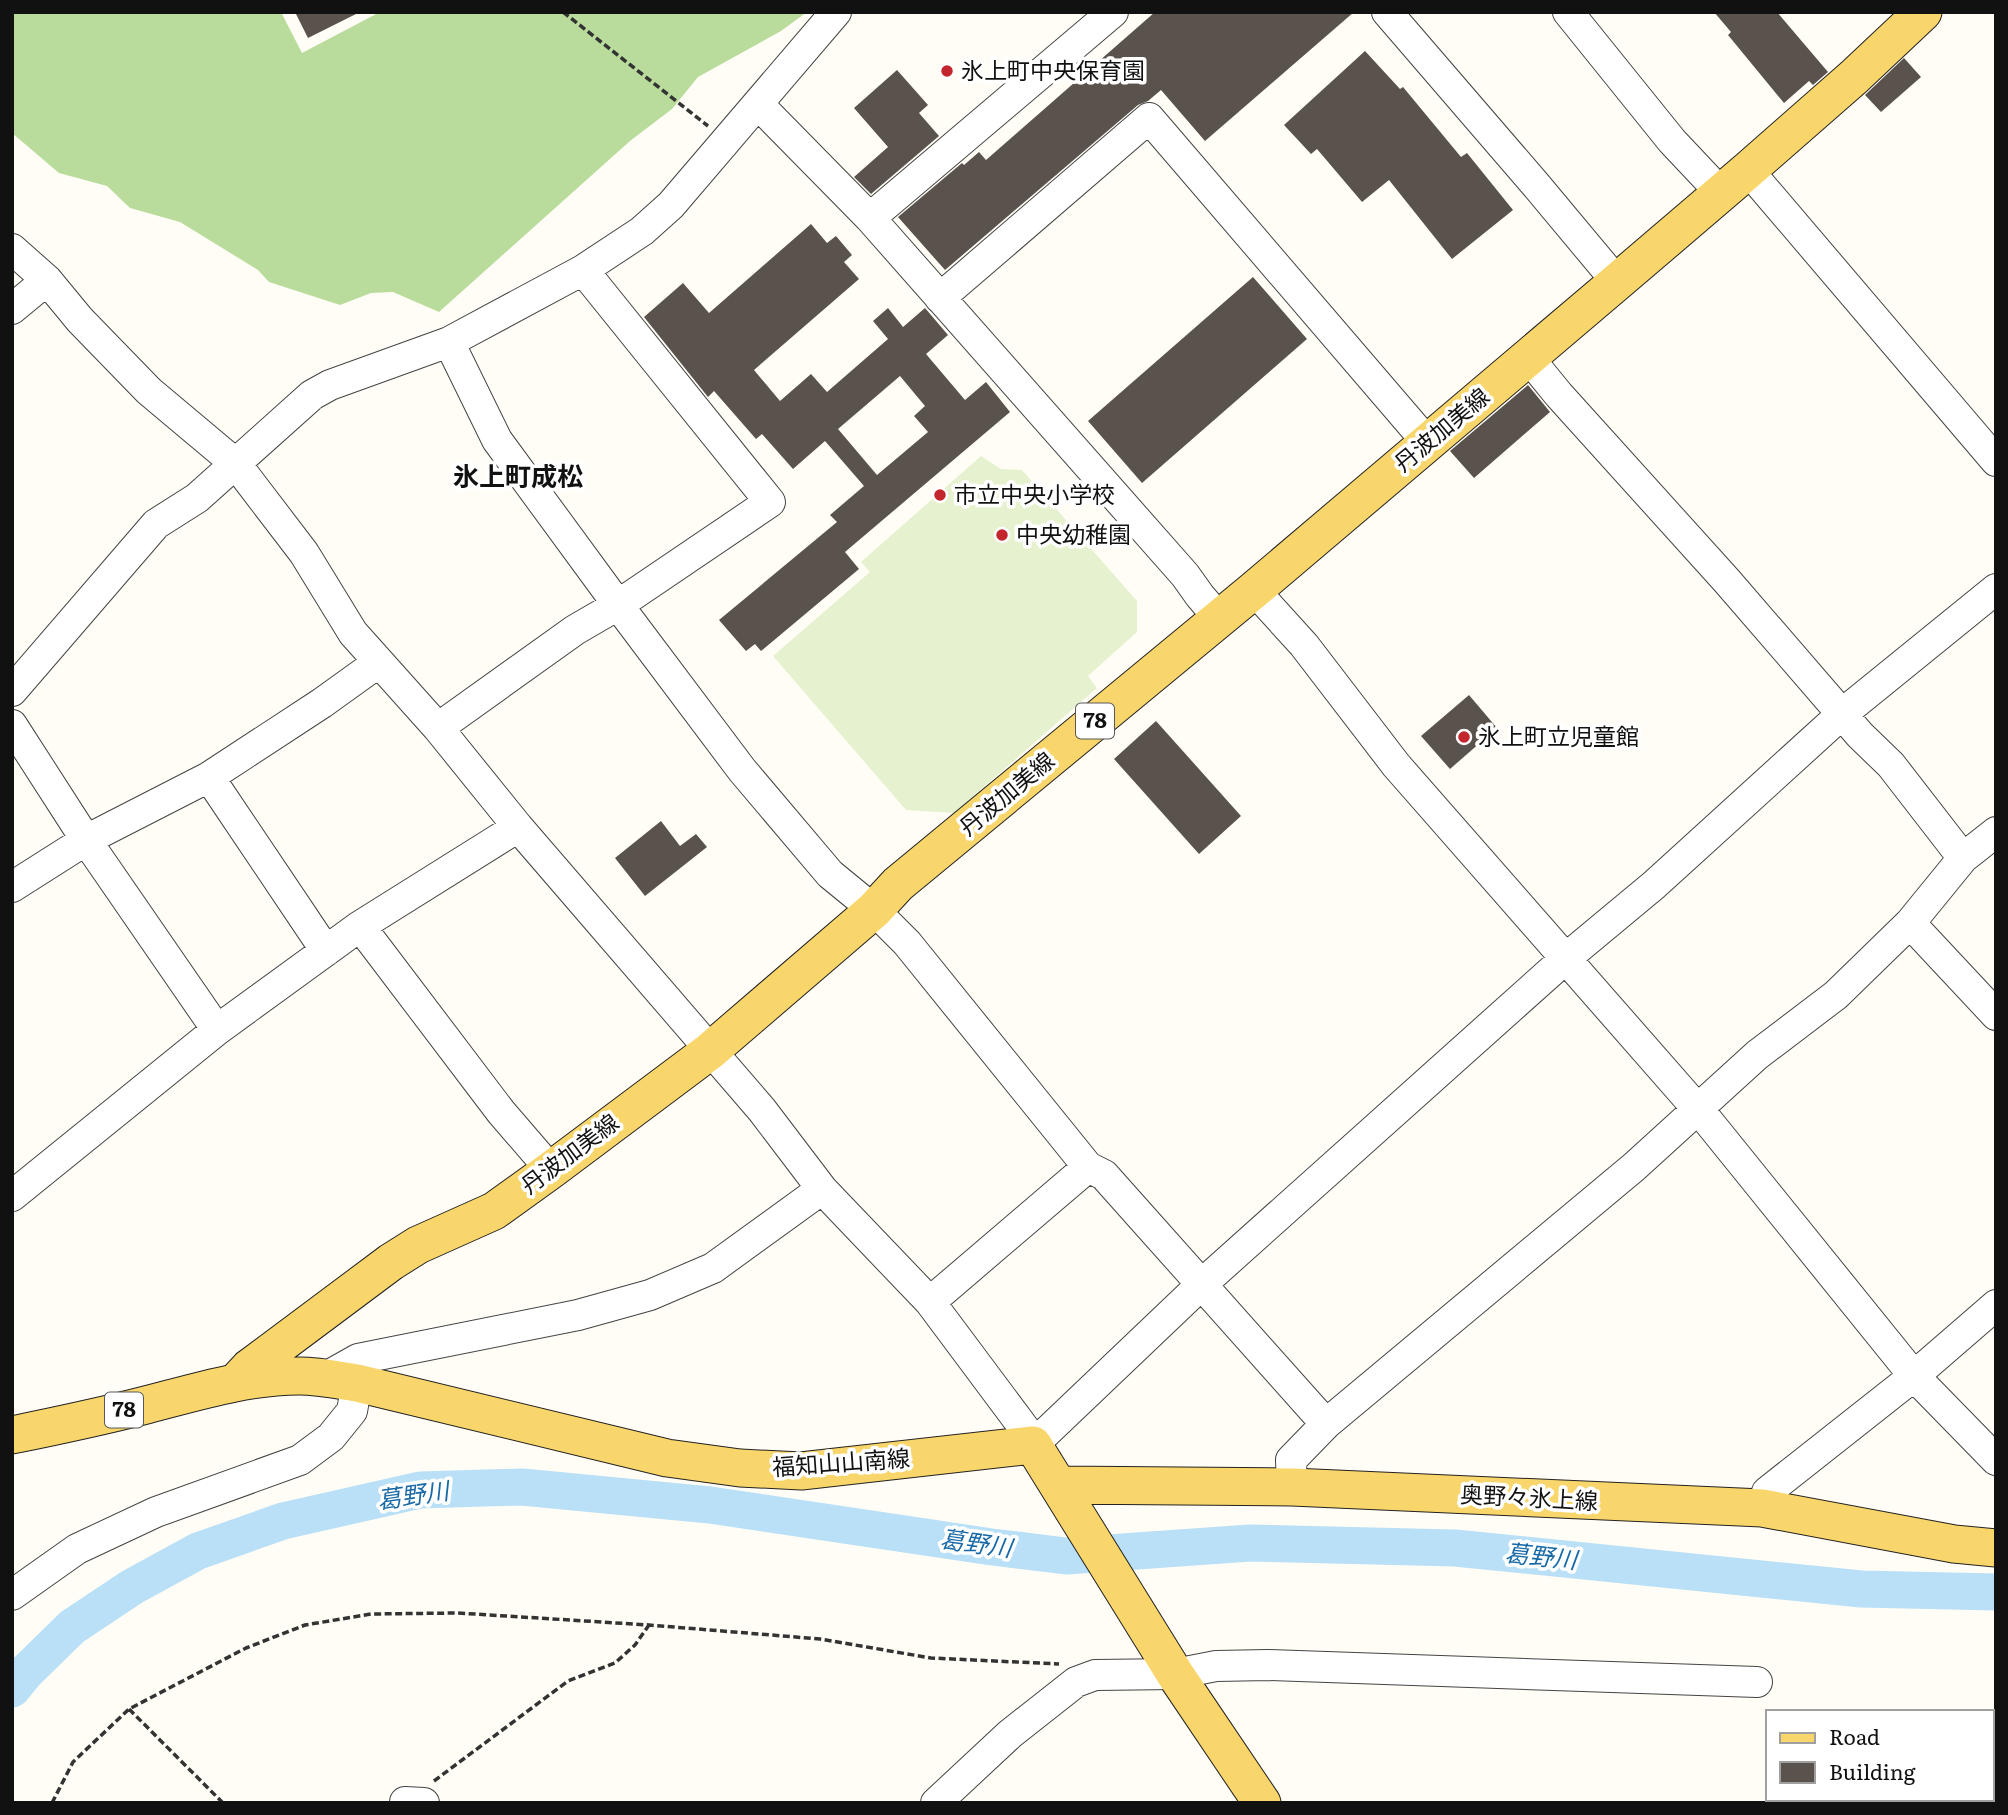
<svg xmlns="http://www.w3.org/2000/svg" width="2008" height="1815" font-family="Literata,'Noto Sans JP',serif">
<rect width="100%" height="100%" fill="#fffdf5"/>
<path fill="#b9dc9c" d="M12,12H281L302,53L380,12H807L781,31L698,77L672,109L630,141L439,312L393,292L371,293L340,305L269,282L258,270L180,222L130,208L107,186L59,173L12,133Z"/>
<path fill="#e6f2cf" d="M981,456L1001,469L1022,470L1137,601V632L1088,676L1097,688L954,813L906,810L773,656L870,572L861,562Z"/>
<g fill="none" stroke-linecap="round" stroke-linejoin="round">
<path stroke="#b9e0f7" stroke-width="37" d="M12,1689L26,1672L72,1627L132,1587L198,1551L283,1521L420,1490L522,1487L710,1505L992,1547L1066,1556L1250,1543L1455,1548L1861,1589L1996,1592"/>
</g>
<path fill="#5a524d" fill-rule="evenodd" d="M295,12H360L308,38Z
M1155,12H1354L1205,141L1161,90L1148,101L1138,105L945,270L898,217L962,163L964,165L979,152L986,160Z
M1714,12H1777L1828,72L1813,85L1809,81L1784,103L1728,35L1731,32Z
M1365,51L1400,89L1403,87L1461,157L1467,153L1513,210L1452,259L1389,180L1362,202L1317,149L1311,154L1284,125Z
M1904,58L1921,77L1881,112L1865,95Z
M897,70L928,105L919,113L939,136L871,194L854,177L888,147L854,108Z
M811,224L827,243L836,236L852,255L844,262L859,279L754,370L780,401L811,374L827,392L888,339L873,321L888,308L903,327L925,308L948,335L926,354L965,400L986,382L1010,412L845,552L859,569L761,651L755,644L746,651L719,620L837,522L830,515L864,486L825,441L793,469L762,434L756,439L714,391L708,397L644,317L683,283L709,313ZM900,376L925,406L914,416L928,432L877,475L838,429Z
M1253,277L1307,339L1142,483L1088,421Z
M1528,385L1550,412L1474,478L1450,451Z
M1469,695L1497,728L1450,769L1421,736Z
M1156,721L1241,816L1199,854L1114,759Z
M661,821L680,846L696,834L707,847L645,896L615,858Z"/>
<g fill="none" stroke-linecap="round" stroke-linejoin="round">
<g stroke="#444" stroke-width="32">
<path id="minor" d="M1387,12L1536,185L1617,282
M1568,12L1672,141L1721,193
M758,104L870,218L1185,575L1200,596L1219,618
M1748,170L1996,461
M870,218L1113,12
M12,249L47,280L80,320L149,391L236,464L304,553L353,633L438,728L518,827L762,1110L822,1189L930,1302L1030,1436L1033,1445L1202,1284L1565,959L1654,885L1842,714L1996,589
M940,298L1149,118L1427,442
M12,309L47,280
M449,342L497,440L618,605L742,770L830,874L874,910L907,943L1088,1167L1104,1175L1326,1424
M1528,357L1559,395L1727,581L1860,735L1891,765L1963,858
M1254,590L1304,645L1396,765L1708,1121L1914,1376L1996,1460
M12,691L156,524L197,498L312,395L330,385L449,342L583,270L642,231L671,205L836,12
M12,725L86,840L217,1030
M438,728L575,630L618,605L770,502L583,270
M209,777L326,951
M12,887L86,840L209,777L322,703L379,662
M1910,923L1996,1015
M360,926L501,1112L551,1170
M12,1196L217,1030L360,926L518,827
M930,1302L1088,1167
M326,1377L358,1359L578,1315L650,1295L713,1268L822,1189
M1292,1487L1291,1460L1326,1424L1634,1167L1757,1055L1836,995L1910,923L1963,858L1996,832
M1762,1508L1767,1492L1914,1376L1996,1305
M12,1595L77,1549L156,1512L300,1460L331,1437L352,1411L357,1383
M405,1802L424,1803
M936,1803L1010,1734L1076,1682L1095,1675L1175,1674L1216,1666L1268,1665L1757,1682"/>
</g>
<g stroke="#222" stroke-width="39">
<path id="major" d="M235,1383L249,1368L391,1262L418,1245L494,1211L551,1170L710,1051L874,910L898,884L1254,590L1617,282L1748,170L1854,77L1923,12
M12,1435C56,1426 99,1417 142,1406C193,1393 246,1376 299,1376C319,1376 338,1380 357,1383L667,1458L740,1468L801,1471L1033,1445L1175,1674L1262,1803
M1060,1485L1292,1487L1762,1508L1954,1544L1996,1548"/>
</g>
<path stroke="#333" stroke-width="3.5" stroke-dasharray="7 3.5" stroke-linecap="butt" d="M563,12L708,126
M129,1709L223,1803
M434,1781L568,1681L615,1663L635,1645L649,1625
M52,1803L73,1762L129,1709L246,1648L305,1625L371,1614L458,1613L649,1625L820,1639L931,1658L1059,1664"/>
<use href="#minor" stroke="#fff" stroke-width="30"/>
<use href="#major" stroke="#f9d66b" stroke-width="37"/>
</g>
<g fill="#c4262e" stroke="#fff" stroke-width="2.5">
<circle cx="947" cy="71" r="7"/>
<circle cx="940" cy="495" r="7"/>
<circle cx="1002" cy="535" r="7"/>
<circle cx="1464" cy="737" r="7"/>
</g>
<g text-anchor="middle" stroke-width="7" stroke-linejoin="round" paint-order="stroke">
<g fill="#fff" stroke="#585858" stroke-width="2">
<rect x="1076" y="703.5" width="38" height="35" rx="5"/>
<rect x="105" y="1392.5" width="38" height="35" rx="5"/>
</g>
<g font-size="21" font-weight="bold" fill="#111">
<text x="1095" y="728">78</text>
<text x="124" y="1417">78</text>
</g>
<g font-size="23" fill="#111" stroke="#fff" text-anchor="start">
<text x="961" y="79">氷上町中央保育園</text>
<text x="954" y="503">市立中央小学校</text>
<text x="1016" y="543">中央幼稚園</text>
<text x="1478" y="745">氷上町立児童館</text>
</g>
<g font-size="23" fill="#111" stroke="#fff">
<text transform="translate(1442 430) rotate(-40)" y="8">丹波加美線</text>
<text transform="translate(1007 794) rotate(-40)" y="8">丹波加美線</text>
<text transform="translate(570 1154) rotate(-37)" y="8">丹波加美線</text>
<text transform="translate(841 1463) rotate(-4)" y="8">福知山山南線</text>
<text transform="translate(1529 1498) rotate(3)" y="8">奥野々氷上線</text>
</g>
<g font-size="24" font-style="italic" fill="#1768a6" stroke="#fff">
<text transform="translate(413 1496) rotate(-8)" y="8">葛野川</text>
<text transform="translate(976 1544) rotate(8)" y="8">葛野川</text>
<text transform="translate(1541 1557) rotate(6)" y="8">葛野川</text>
</g>
<g font-size="26" font-weight="bold" fill="#111" stroke="#fff">
<text x="518" y="486">氷上町成松</text>
</g>
</g>
<rect width="2008" height="1815" fill="none" stroke="#111111" stroke-width="28"/>
<rect x="1766" y="1710" width="228" height="91" fill="#ffffff" stroke="#a0a0a0" stroke-width="2"/>
<rect x="1780" y="1733" width="35" height="10" fill="#f9d66b" stroke="#a0a0a0" stroke-width="2"/>
<text x="1829" y="1745" font-size="21" fill="#111111">Road</text>
<rect x="1780" y="1762" width="35" height="21" fill="#5a524d" stroke="#a0a0a0" stroke-width="2"/>
<text x="1829" y="1780" font-size="21" fill="#111111">Building</text>
</svg>
